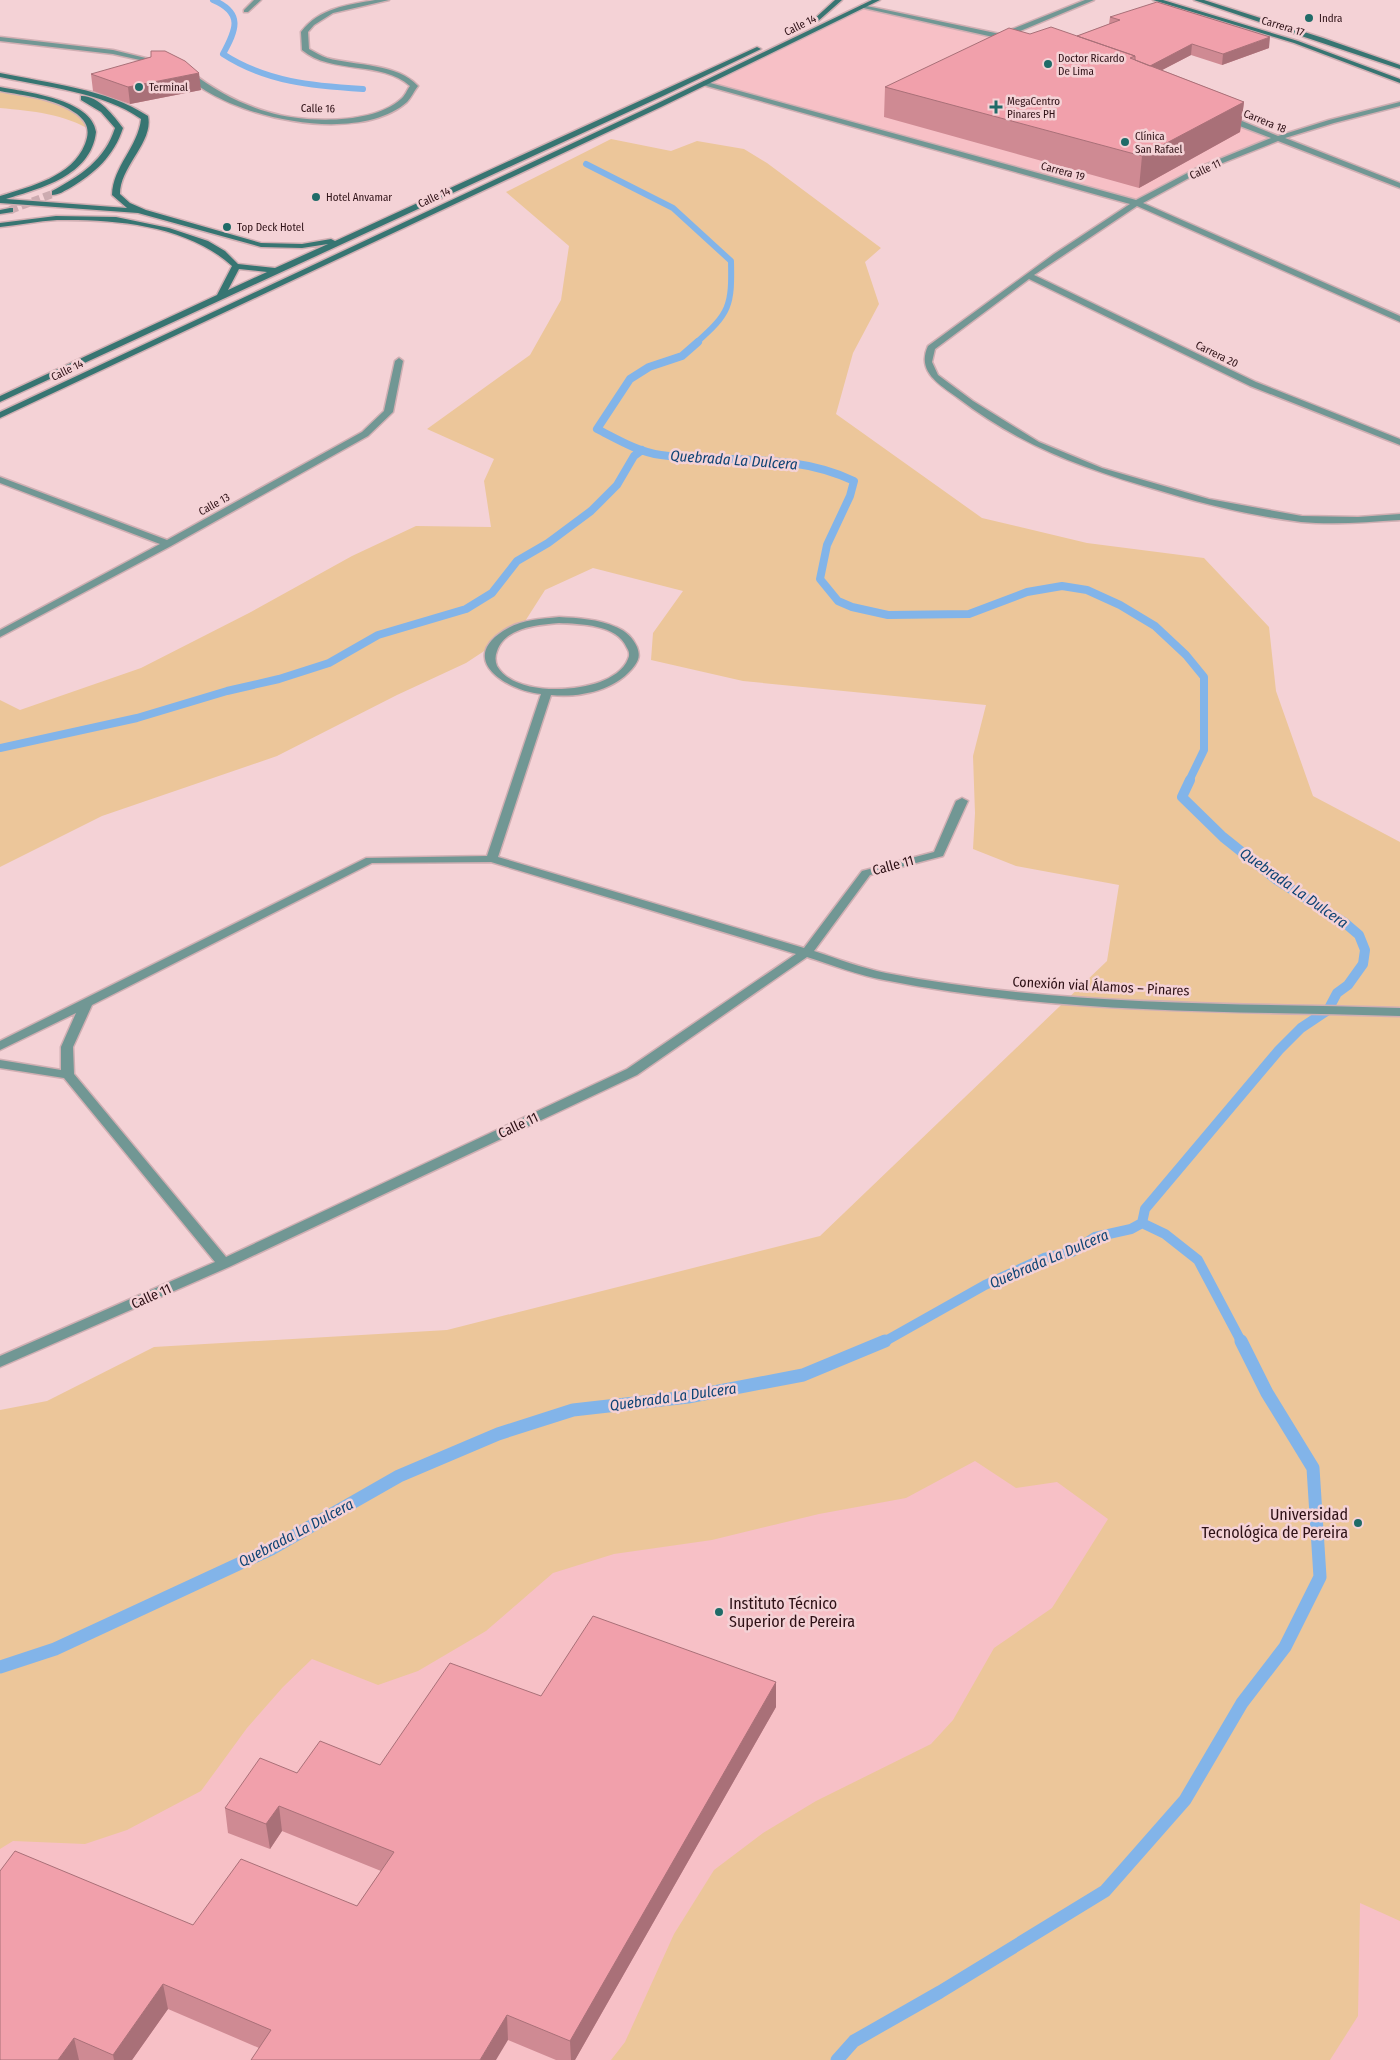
<svg xmlns="http://www.w3.org/2000/svg" width="1400" height="2060" font-family="'Fira Sans Condensed',sans-serif">
<rect width="100%" height="100%" fill="#f4d2d6"/>
<path fill="#f7c0c6" d="M862,7L1002,36L1276,137L1195,173L1136,203L706,83Z
M1400,933V2060H0V1667Z"/>
<path fill="#ecc69a" d="M0,89L63,105L82,116L92,131C65,114 32,111 0,108Z
M611,139L671,151L697,141L744,149L767,163L881,248L865,262L879,304L853,353L836,414L982,518L1087,543L1204,558L1269,627L1276,691L1313,796L1400,842V1921L1360,1903L1358,2016L1330,2060H611L625,2042L674,1934L714,1870L763,1833L816,1801L931,1744L953,1720L994,1648L1052,1608L1108,1519L1057,1482L1016,1488L975,1461L906,1498L819,1514L712,1540L614,1554L553,1573L486,1631L418,1671L378,1685L312,1659L283,1687L247,1728L201,1791L127,1830L85,1844L13,1841L0,1849V1410L47,1401L154,1347L447,1330L820,1236L1107,961L1119,885L1016,866L973,849L975,813L973,756L986,705L743,681L651,660L653,633L683,591L593,568L545,590L522,626L466,663L397,695L277,756L102,816L0,867V700L20,710L141,668L249,613L352,556L416,526L491,527L484,481L494,459L427,429L530,355L561,300L569,246L506,192Z"/>
<g fill="none" stroke-linecap="round" stroke-linejoin="round">
<path stroke="#82b4e9" stroke-width="6" d="M213,0C244,13 236,30 223,54C266,82 313,86 363,89
M586,164L673,208L731,261C732,306 730,313 696,343"/>
<path stroke="#82b4e9" stroke-width="8" d="M698,342L682,356L649,367L630,379L597,429C617,439 638,452 661,455C727,464 791,451 854,481L850,496L827,545L820,579L838,601L852,607L888,615L969,614L1027,592L1062,586L1087,590L1120,605L1155,626L1186,655L1204,677V750L1189,781
M0,748L137,718L227,691L279,679L329,663L378,635L466,609L492,593L517,561L548,543L591,511L617,485L634,456L642,450"/>
<path stroke="#82b4e9" stroke-width="10" d="M1142,1223L1165,1234L1198,1260L1242,1343
M882,1343L985,1285L1044,1258L1072,1252L1095,1237L1131,1229L1142,1223L1145,1209L1279,1050L1301,1028L1328,1010L1337,993L1348,985L1363,964L1365,950L1359,935L1345,923L1277,880L1223,837L1182,797L1190,780"/>
<path stroke="#82b4e9" stroke-width="13" d="M0,1667L55,1649L271,1549L399,1476L498,1434L573,1410L688,1397L803,1375L885,1341
M837,2060L854,2041L940,1992L1105,1891L1185,1800L1242,1703L1285,1647L1320,1577L1313,1468L1267,1393L1241,1341"/>
<path stroke="#ccabb0" stroke-width="8" stroke-dasharray="8 4" stroke-linecap="butt" d="M10,210L55,193"/>
<g stroke="#d0afb3" stroke-width="3">
<path id="street" d="M254,0H261L248,12H244V10Z
M375,0H389L333,13L314,25L308,32L309,49C315,52 321,56 327,58C356,66 397,63 418,86C414,91 411,98 407,102C357,146 228,118 184,74L191,72C214,90 240,104 268,112C304,123 372,125 401,99C405,96 407,90 410,86C381,60 332,75 302,50L301,32C319,8 347,5 375,0Z
M1085,0H1094L1008,36L1015,39L1011,41L859,7L862,5L1000,34Z
M0,37L113,50L162,62L158,64L113,54L0,41Z
M703,81L1136,200L1195,169L1271,138L1224,120V116H1230L1278,136L1329,120L1400,102V106L1334,123L1285,138L1400,183V188L1278,141L1200,172L1143,203L1400,316V322L1137,206L1034,275L1256,382L1400,439V445L1250,386L1029,279L935,349L932,362L938,375L973,401L1039,442L1102,468L1209,499L1302,516L1358,517L1400,514V520C1368,522 1334,525 1301,522C1254,516 1206,505 1161,491C1085,469 1022,447 958,398C940,385 916,372 928,346L1054,254L1130,204L703,85Z
M399,358L403,361L393,412L368,436L171,546L0,637V630L160,544L0,483V477L167,540L362,432L384,411L395,361Z
M559,617C578,618 598,619 616,627C626,631 633,638 637,647C640,655 639,659 635,665C617,690 581,698 551,695L498,857L804,948L862,871L934,852L956,801L962,798L968,801L943,856L870,875L814,951C838,959 862,968 886,973C1055,1006 1228,1003 1400,1008V1016C1227,1011 1054,1014 884,980C858,975 832,965 807,957L637,1075L229,1267L0,1367V1356L215,1262L64,1078L0,1068V1060L61,1070V1047L76,1013L0,1050V1041L366,858L487,856L541,694C509,691 457,661 503,631C519,620 540,619 559,617ZM559,623C580,624 617,624 627,648C629,651 630,655 628,659C624,670 611,678 600,682C573,692 514,695 497,666C495,661 495,656 497,651C505,627 538,625 559,623ZM491,862L796,954L627,1069L226,1257L74,1074L73,1047L92,1005L372,863Z"/>
</g>
<g stroke="#d0afb3" stroke-width="3">
<path id="secondary" d="M835,0H842L817,22H813V20Z
M872,0H880L661,107L0,418V412L656,104Z
M1153,0H1163L1298,41L1400,79V83L1294,43Z
M1194,0H1204L1323,38L1400,65V69Z
M757,47L761,49L759,50L665,95L0,402V396L217,295L232,266C187,225 115,219 57,220C38,221 19,225 0,227V223L56,216L116,217L169,228L208,241L225,251L238,264L275,268L328,244L302,248L261,247L138,213L0,203V196C31,186 72,177 85,144C90,131 88,123 77,114C55,98 25,96 0,91V87C25,92 92,99 96,132C91,176 41,188 6,199L127,208L112,195C113,166 138,147 141,119C103,92 45,87 0,77V73C48,83 107,89 148,116C154,142 120,166 120,194L130,203L146,210L261,243L302,244L331,239L335,241ZM239,269L267,272L228,290Z
M81,96C98,95 114,116 123,128C114,156 95,173 70,188C64,191 59,195 52,195V191C80,176 105,160 115,128L101,112L81,100Z
M10,208H13V212L0,214V210Z"/>
</g>
<use href="#street" fill="#719794" fill-rule="evenodd"/>
<use href="#secondary" fill="#377572" fill-rule="evenodd"/>
</g>
<path fill="#cf8a93" d="M1110,17L1269,48L1222,65L1191,55L1162,70L1244,102L1240,132L1139,188L884,117L885,87L1077,36L1109,24Z
M91,74L201,90L130,104L93,91Z
M776,1682V1707L575,2060H556L508,2040L259,2048L168,2009L132,2060H0L193,1925L357,1906L381,1871L282,1831L270,1849L228,1833L225,1808L297,1773L380,1765L541,1696Z"/>
<path fill="#a97078" d="M1270,37L1269,48L1222,65L1223,54Z
M1192,44L1191,55L1143,80L1144,69Z
M199,73L201,90L130,104L128,87Z
M1244,102L1240,132L1139,188L1142,156Z
M776,1682V1707L575,2060H571L570,2041Z
M279,1806L282,1831L270,1849L266,1824Z
M163,1984L168,2009L132,2060H114L113,2055Z
M507,2015L508,2040L496,2060H480Z
M74,2038L79,2060H58Z"/>
<path fill="#f1a0ab" stroke="#a97078" d="M1157,2L1270,37L1223,54L1192,44L1150,66L1135,60V56L1077,36L1120,20L1110,17Z
M1051,27L1135,56L1130,58L1244,102L1142,156L885,87L1009,28L1030,34Z
M151,51H165L185,61L199,73L128,87L91,74L151,57Z
M593,1616L776,1682L570,2041L507,2015L480,2060H251L271,2030L163,1984L113,2055L74,2038L58,2060H0V1871L15,1851L193,1925L241,1859L357,1906L394,1852L279,1806L266,1824L225,1808L260,1758L297,1773L320,1741L380,1765L450,1663L541,1696Z"/>
<g fill="#1f6b68" stroke="#f4d2d6" stroke-width="2">
<circle cx="1309" cy="18" r="5"/>
<circle cx="1048" cy="64" r="5"/>
<circle cx="139" cy="87" r="5"/>
<path d="M993.5 99.5h5v5h5v5h-5v5h-5v-5h-5v-5h5z"/>
<circle cx="1125" cy="142" r="5"/>
<circle cx="316" cy="197" r="5"/>
<circle cx="227" cy="227" r="5"/>
<circle cx="1358" cy="1523" r="5"/>
<circle cx="719" cy="1612" r="5"/>
</g>
<g text-anchor="middle" stroke-width="5" stroke-linejoin="round" paint-order="stroke">
<g font-size="11" fill="#2e1116" stroke="#f4d2d6" text-anchor="start">
<text x="1319" y="22">Indra</text>
<text x="1058" y="62">Doctor Ricardo<tspan x="1058" dy="13">De Lima</tspan></text>
<text x="149" y="91">Terminal</text>
<text x="1007" y="105">MegaCentro<tspan x="1007" dy="13">Pinares PH</tspan></text>
<text x="1135" y="140">Clínica<tspan x="1135" dy="13">San Rafael</tspan></text>
<text x="326" y="201">Hotel Anvamar</text>
<text x="237" y="231">Top Deck Hotel</text>
</g>
<g font-size="11" fill="#2e1116" stroke="#f4d2d6">
<text transform="translate(800 25) rotate(-26)" y="4">Calle 14</text>
<text transform="translate(1283 26) rotate(17)" y="4">Carrera 17</text>
<text transform="translate(318 108) rotate(1)" y="4">Calle 16</text>
<text transform="translate(1265 121) rotate(22)" y="4">Carrera 18</text>
<text transform="translate(1205 169) rotate(-25)" y="4">Calle 11</text>
<text transform="translate(1063 171) rotate(15)" y="4">Carrera 19</text>
<text transform="translate(434 197) rotate(-25)" y="4">Calle 14</text>
<text transform="translate(1217 354) rotate(26)" y="4">Carrera 20</text>
<text transform="translate(67 370) rotate(-26)" y="4">Calle 14</text>
<text transform="translate(214 504) rotate(-29)" y="4">Calle 13</text>
</g>
<g font-size="14" fill="#2e1116" stroke="#f4d2d6">
<text transform="translate(893 865) rotate(-15)" y="5">Calle 11</text>
<text transform="translate(1101 986) rotate(3)" y="5">Conexión vial Álamos – Pinares</text>
<text transform="translate(518 1125) rotate(-25)" y="5">Calle 11</text>
<text transform="translate(151 1296) rotate(-24)" y="5">Calle 11</text>
</g>
<g font-size="15" font-style="italic" fill="#0f4475" stroke="#f4d2d6">
<text transform="translate(734 460) rotate(4)" y="5">Quebrada La Dulcera</text>
<text transform="translate(1294 888) rotate(35)" y="5">Quebrada La Dulcera</text>
<text transform="translate(1049 1259) rotate(-23)" y="5">Quebrada La Dulcera</text>
<text transform="translate(673 1397) rotate(-8)" y="5">Quebrada La Dulcera</text>
<text transform="translate(296 1533) rotate(-28)" y="5">Quebrada La Dulcera</text>
</g>
<g font-size="16" fill="#2e1116" stroke="#f4d2d6" text-anchor="end">
<text x="1348" y="1520">Universidad<tspan x="1348" dy="18">Tecnológica de Pereira</tspan></text>
<text x="729" y="1609" text-anchor="start">Instituto Técnico<tspan x="729" dy="18">Superior de Pereira</tspan></text>
</g>
</g>
</svg>
